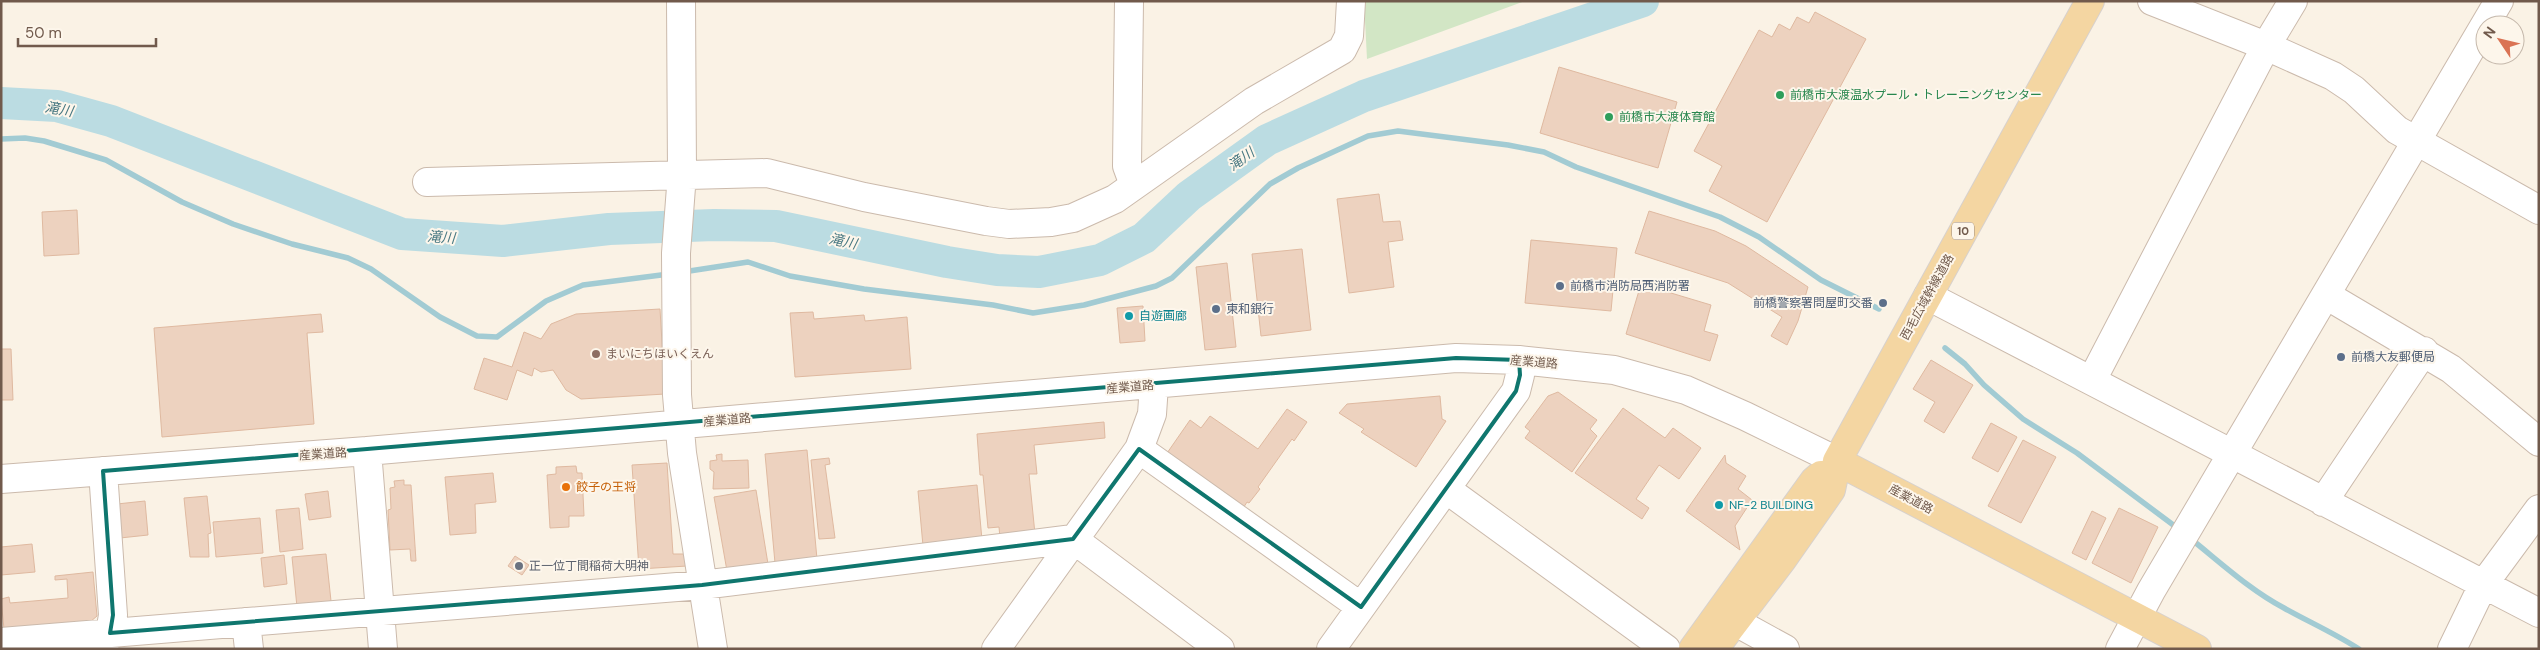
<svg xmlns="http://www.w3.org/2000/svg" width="2540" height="650" font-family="'DM Sans','Noto Sans JP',sans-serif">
<rect width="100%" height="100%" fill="#faf2e5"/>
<path fill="#d2e6c5" d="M1364,1H1525L1367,59Z"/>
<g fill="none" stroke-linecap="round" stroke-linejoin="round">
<path stroke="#a2cbd3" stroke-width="5.5" d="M1,139L25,138L44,141L106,160L182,202L233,224L292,244L348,258L371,269L440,317L477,336L497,337L546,301L583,285L669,274
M683,272L748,262L790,276L864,289L993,305L1033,313L1084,305L1156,286L1172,278L1270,184L1298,168L1368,136L1398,131L1508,145L1544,152L1576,167L1720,217L1759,237L1821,280L1879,309
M1945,348L1965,364L1984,385L2023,419L2077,453L2180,530
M2191,539C2221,563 2250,590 2284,608C2309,622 2334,633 2359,649"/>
<path stroke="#bbdce2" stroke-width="32" d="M1,103L57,106L111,121L402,234L503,241L609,229L714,225L776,226L947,262L997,270L1039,272L1100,260L1144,238L1189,196L1267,140L1364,96L1643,1"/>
</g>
<path fill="#edd2bf" stroke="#dfb9a0" d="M1815,12L1866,39L1767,222L1709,191L1722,166L1694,151L1759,30L1772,37L1779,24L1790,30L1797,17L1809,23Z
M1559,67L1677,102L1658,168L1540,133Z
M1379,194L1383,222L1400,221L1403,240L1388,242L1394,287L1349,293L1337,199Z
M77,210L79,254L44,256L42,212Z
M1649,211L1715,231L1746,246L1808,287L1798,321L1787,345L1771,336L1782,317L1728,283L1635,253Z
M1531,240L1617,248L1611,311L1525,303Z
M1302,249L1311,330L1261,336L1252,254Z
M1227,263L1236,347L1205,350L1196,267Z
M1641,284L1711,305L1704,331L1718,335L1710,361L1626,334Z
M1143,306L1145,341L1120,343L1117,308Z
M660,309L665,394L581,399L566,390L553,370L541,372L534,368L532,376L517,370L507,400L474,389L484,358L512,367L524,332L541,339L551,324L576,314Z
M813,312L814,319L864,315L865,321L907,317L911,369L795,377L790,313Z
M321,314L323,332L307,333L314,424L162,437L154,328Z
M1,349H11L13,400H1Z
M1931,360L1973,385L1944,433L1924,421L1935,402L1913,389Z
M1558,392L1597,420L1590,429L1597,436L1572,472L1525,438L1530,431L1525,427L1548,396Z
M1440,396L1442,419L1446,421L1416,467L1361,432L1364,429L1339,413L1347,404Z
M1623,408L1665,438L1673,428L1701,448L1679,479L1659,465L1636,499L1649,508L1642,519L1575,473Z
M1287,409L1307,422L1294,441L1292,439L1258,487L1260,489L1249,503L1247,502L1242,510L1165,456L1190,420L1201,428L1210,416L1258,449Z
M1104,422L1105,438L1034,445L1037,474H1029L1035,534L1000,538L999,527L988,528L983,475H980L977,434Z
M1991,423L2017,437L1998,472L1972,458Z
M2023,440L2056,457L2021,523L1988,506Z
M807,450L817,559L775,563L765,454Z
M722,454V461L748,460L749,488L713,489L714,472L710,469V461L717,460L716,455Z
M1725,455L1726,463L1746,476L1738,489L1752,500L1735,526L1740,550L1686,511Z
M829,458L830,464L825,465L835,538L819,539L811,460Z
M667,463L673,554H686L687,566L639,569L632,465Z
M576,466L577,473H582L584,516H569V527L550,528L547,475L556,474V467Z
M493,473L496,502L475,504L476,533L450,535L445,477Z
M404,480V485H411L416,561H411L410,549L390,550L388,510L391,509L390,488L395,487L394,481Z
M977,485L982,540L923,546L918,491Z
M756,490L768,564L727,571L714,497Z
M328,491L331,517L309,520L305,494Z
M207,496L211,533L208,534L209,557H190L184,498Z
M145,501L148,535L120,538L117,504Z
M299,508L303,549L280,552L276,510Z
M2119,508L2158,527L2131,583L2092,563Z
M2092,511L2106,518L2086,560L2072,553Z
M260,518L263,553L216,557L213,522Z
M32,544L35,572L1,575V547Z
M326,554L331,601L297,607L292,557Z
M284,555L287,584L264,587L261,558Z
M515,556L529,565L522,575L508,566Z
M93,572L97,616L90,622L4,629L1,599L9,597L10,603L68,598L67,579L55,580V576Z"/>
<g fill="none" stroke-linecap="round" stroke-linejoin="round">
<g stroke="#cbbaac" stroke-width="30">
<path id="minor" d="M681,1L682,174L676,253L677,395L682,453L713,649
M1129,1L1127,166L1134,185
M2152,1L2266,46L2333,76L2354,90L2397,130L2539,210
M427,182L767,173L864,197L986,221L1009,224L1051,222L1073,218L1115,199L1254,101L1342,50L1349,36L1351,1
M2326,295L2451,369L2539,442
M1928,296L2539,613
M2092,380L2266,46L2293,1
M1139,449L1361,607
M367,451L383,649
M1,479L367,451L1456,358L1519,360L1614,370L1686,390L1745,416L1837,461
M1446,489L1666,649
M2323,502L2424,351
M1734,621L1785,649
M246,622L249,649
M1,642L702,585L1073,539L1220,649
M102,649L110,633L113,615L103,471
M996,649L1139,449L1152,414L1154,385
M1331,649L1516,391L1520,375L1519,360
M2120,649L2151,591L2499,1
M2452,649L2483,585L2539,509"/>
</g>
<g stroke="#d7d1cd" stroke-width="30">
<path id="major" d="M1837,461L2197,649
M1693,649L1814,481L1821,475
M1714,649L1782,560L1831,490L1837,461L2090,1"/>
</g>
<use href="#minor" stroke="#fff" stroke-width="28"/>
<use href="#major" stroke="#f4d6a2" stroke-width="28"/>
</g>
<path fill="none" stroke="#0f766e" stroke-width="4" stroke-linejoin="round" d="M1456,358L1519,360L1520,375L1516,391L1361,607L1139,449L1073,539L702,585L110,633L113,615L103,471Z"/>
<g fill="#2e9e5b" stroke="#fdf6eb" stroke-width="2">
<circle cx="1780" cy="95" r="5"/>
<circle cx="1609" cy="117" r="5"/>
</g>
<g fill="#5c6f8a" stroke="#fdf6eb" stroke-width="2">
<circle cx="1560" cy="286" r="5"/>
<circle cx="1883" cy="303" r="5"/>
<circle cx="1216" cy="309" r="5"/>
<circle cx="2341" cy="357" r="5"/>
</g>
<g fill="#0f9aa8" stroke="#fdf6eb" stroke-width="2">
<circle cx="1129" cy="316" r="5"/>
<circle cx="1719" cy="505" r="5"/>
</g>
<circle fill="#8d6e63" stroke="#fdf6eb" stroke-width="2" cx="596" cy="354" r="5"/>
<circle fill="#e8710a" stroke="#fdf6eb" stroke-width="2" cx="566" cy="487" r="5"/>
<circle fill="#6b7280" stroke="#fdf6eb" stroke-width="2" cx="519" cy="566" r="5"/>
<g text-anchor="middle" stroke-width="4" stroke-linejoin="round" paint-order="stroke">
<rect fill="#fdf6eb" stroke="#9b897c" stroke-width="1" x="1952" y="222.5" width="22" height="17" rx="4"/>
<g font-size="11" font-weight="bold" fill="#715a4c">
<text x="1963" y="235">10</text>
</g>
<g font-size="12" fill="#27864d" stroke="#fdf6eb" text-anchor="start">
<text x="1790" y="99">前橋市大渡温水プール・トレーニングセンター</text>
<text x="1619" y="121">前橋市大渡体育館</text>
</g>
<g font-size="12" fill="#4e5e75" stroke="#fdf6eb" text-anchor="start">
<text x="1570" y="290">前橋市消防局西消防署</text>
<text x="1873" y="307" text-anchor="end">前橋警察署問屋町交番</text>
<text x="1226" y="313">東和銀行</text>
<text x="2351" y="361">前橋大友郵便局</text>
</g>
<g font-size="12" fill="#715a4c" stroke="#fdf6eb">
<text transform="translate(1927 297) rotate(-61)" y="4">西毛広域幹線道路</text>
<text transform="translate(1534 362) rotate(5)" y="4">産業道路</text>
<text transform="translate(1130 387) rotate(-5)" y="4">産業道路</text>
<text transform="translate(727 420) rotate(-5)" y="4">産業道路</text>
<text transform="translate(323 454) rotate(-4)" y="4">産業道路</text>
<text transform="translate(1911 499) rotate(28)" y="4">産業道路</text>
</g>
<g font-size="12" fill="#0d838f" stroke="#fdf6eb" text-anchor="start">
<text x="1139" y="320">自遊画廊</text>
<text x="1729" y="509">NF-2 BUILDING</text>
</g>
<g font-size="12" fill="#785e54" stroke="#fdf6eb" text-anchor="start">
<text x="606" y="358">まいにちほいくえん</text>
</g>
<g font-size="12" fill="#c56008" stroke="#fdf6eb" text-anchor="start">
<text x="576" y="491">餃子の王将</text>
</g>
<g font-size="12" fill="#5b616d" stroke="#fdf6eb" text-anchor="start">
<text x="529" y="570">正一位丁間稲荷大明神</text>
</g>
<g font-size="14" font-style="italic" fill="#487882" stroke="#fdf6eb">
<text transform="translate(59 109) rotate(10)" y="5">滝川</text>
<text transform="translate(1241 159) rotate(-36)" y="5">滝川</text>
<text transform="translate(441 237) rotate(4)" y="5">滝川</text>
<text transform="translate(843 241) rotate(12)" y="5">滝川</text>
</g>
</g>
<rect width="2540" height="650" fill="none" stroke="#715a4c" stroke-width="5"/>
<g transform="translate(2500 40) rotate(305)"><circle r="24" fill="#fdf6eb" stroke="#c5b8ab"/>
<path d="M0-4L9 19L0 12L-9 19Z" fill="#da7354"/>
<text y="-8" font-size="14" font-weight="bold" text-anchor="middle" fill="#715a4c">N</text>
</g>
<path d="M18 38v8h138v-8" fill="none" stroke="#715a4c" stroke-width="2.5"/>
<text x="25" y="38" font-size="15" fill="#715a4c" stroke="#fdf6eb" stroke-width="4" paint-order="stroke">50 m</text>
</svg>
